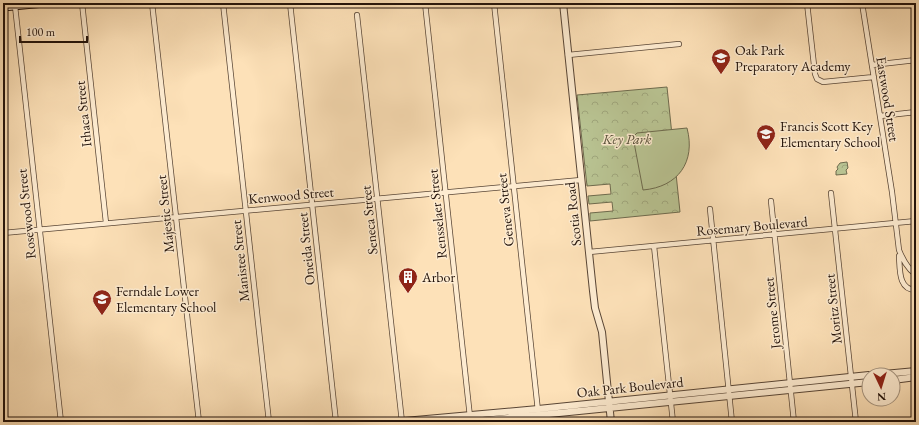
<svg xmlns="http://www.w3.org/2000/svg" width="919" height="425" font-family="'EB Garamond',serif">
<defs>
<pattern id="park-crowns" width="20" height="18" patternUnits="userSpaceOnUse"><rect width="20" height="18" fill="#b9c493"/><path d="M2 6a3 3 0 1 1 6 0M12 15a3 3 0 1 1 6 0" fill="none" stroke="#9fa77d"/></pattern>
</defs>
<rect width="100%" height="100%" fill="#fde1b8"/>
<filter id="stains"><feTurbulence type="fractalNoise" baseFrequency=".005" numOctaves="4"/><feColorMatrix values="0 0 0 0 .2 0 0 0 0 .09 0 0 0 0 .02 0 0 0 .5 -.17"/></filter>
<radialGradient id="worn" r=".72"><stop offset=".6" stop-color="#630" stop-opacity="0"/><stop offset="1" stop-color="#630" stop-opacity=".3"/></radialGradient>
<path fill="url(#park-crowns)" stroke="#6e6b4e" d="M667,87L680,212L590,221V213L613,211L612,202L589,204L588,196L611,194L610,184L587,186L577,95Z
M847,162L848,168L846,170L847,174L836,175V171L838,169L837,167L840,163Z"/>
<path fill="#b9c493" stroke="#6e6b4e" d="M687,128C696,162 678,187 643,190L633,137L637,133Z"/>
<g fill="none" stroke-linecap="round" stroke-linejoin="round">
<g stroke="#594636" stroke-width="6">
<path id="minor" d="M82,3L106,223
M152,3L199,422
M223,3L269,422
M290,3L336,422
M425,3L470,417
M494,3L538,411
M807,3L815,74L817,79L823,82L874,77
M862,3L892,192L899,250C903,260 907,268 916,275
M15,6L61,422
M357,15L402,422
M568,55L679,44
M872,65L916,60
M880,116L916,112
M831,193L856,422
M771,201L794,422
M710,209L732,422
M3,233L581,180
M654,246L673,422
M589,252L916,221
M899,256C900,269 898,290 916,290"/>
</g>
<g stroke="#594636" stroke-width="8">
<path id="tertiary" d="M563,3L593,291L595,308L602,332L611,422
M873,375L916,371
M893,380L916,377
M393,422L538,409L869,375
M463,422L539,415L869,382"/>
</g>
<g stroke="#22120a" stroke-width="9">
<path id="secondary" d="M3,7L44,3"/>
</g>
<use href="#minor" stroke="#feecd1" stroke-width="4.5"/>
<use href="#tertiary" stroke="#feecd1" stroke-width="6"/>
<use href="#secondary" stroke="#feecd1" stroke-width="7"/>
</g>
<defs>
<g id="school-pin" transform="scale(1)"><path d="M0 17L-7.5 6A9.5 9.5 0 1 1 7.5 6Z" fill="#8f2418" stroke="#feecd1"/><path d="M0-5L7-2L0 1L-7-2ZM-4 1L0 2.5L4 1V4Q0 6-4 4Z" fill="#fff"/></g>
<g id="building-pin" transform="scale(1)"><path d="M0 17L-7.5 6A9.5 9.5 0 1 1 7.5 6Z" fill="#8f2418" stroke="#feecd1"/><path d="M-4-6H4V6H1V3H-1V6H-4ZM-2.5-4.3h1.7v1.8h-1.7ZM.8-4.3h1.7v1.8H.8ZM-2.5-1h1.7V.8h-1.7ZM.8-1h1.7V.8H.8Z" fill="#fff"/></g>
</defs>
<g fill-rule="evenodd">
<use href="#school-pin" x="721" y="58"/>
<use href="#school-pin" x="766" y="134"/>
<use href="#building-pin" x="408" y="277"/>
<use href="#school-pin" x="102" y="299"/>
</g>
<g text-anchor="middle" stroke-width="3" stroke-linejoin="round" paint-order="stroke">
<g font-size="14" fill="#22120a" stroke="#feecd1" text-anchor="start">
<text x="735" y="55">Oak Park<tspan x="735" dy="16">Preparatory Academy</tspan></text>
<text x="780" y="131">Francis Scott Key<tspan x="780" dy="16">Elementary School</tspan></text>
<text x="422" y="282">Arbor</text>
<text x="116" y="296">Ferndale Lower<tspan x="116" dy="16">Elementary School</tspan></text>
</g>
<g font-size="14" fill="#22120a" stroke="#feecd1">
<text transform="translate(888 99) rotate(81)" y="5">Eastwood Street</text>
<text transform="translate(83 114) rotate(-96)" y="5">Ithaca Street</text>
<text transform="translate(291 195) rotate(-5)" y="5">Kenwood Street</text>
<text transform="translate(505 210) rotate(-96)" y="5">Geneva Street</text>
<text transform="translate(26 214) rotate(-96)" y="5">Rosewood Street</text>
<text transform="translate(165 214) rotate(-96)" y="5">Majestic Street</text>
<text transform="translate(437 214) rotate(-96)" y="5">Rensselaer Street</text>
<text transform="translate(573 214) rotate(-96)" y="5">Scotia Road</text>
<text transform="translate(369 220) rotate(-96)" y="5">Seneca Street</text>
<text transform="translate(752 226) rotate(-5)" y="5">Rosemary Boulevard</text>
<text transform="translate(306 249) rotate(-96)" y="5">Oneida Street</text>
<text transform="translate(240 261) rotate(-96)" y="5">Manistee Street</text>
<text transform="translate(833 309) rotate(-96)" y="5">Moritz Street</text>
<text transform="translate(772 313) rotate(-96)" y="5">Jerome Street</text>
<text transform="translate(630 387) rotate(-6)" y="5">Oak Park Boulevard</text>
</g>
<g font-size="14" font-style="italic" fill="#57503a" stroke="#feecd1">
<text x="627" y="144">Key Park</text>
</g>
</g>
<rect width="919" height="425" fill="none" stroke="#fde1b8" stroke-width="16"/>
<rect x="4" y="4" width="911" height="417" fill="none" stroke="#22120a" stroke-width="2"/>
<rect x="8" y="8" width="903" height="409" fill="none" stroke="#22120a"/>
<g transform="translate(881 387) rotate(176)"><circle r="19" fill="#feecd1" stroke="#a69581"/>
<path d="M0-3L7 15L0 10L-7 15Z" fill="#8f2418"/>
<text y="-6" font-size="11" font-weight="bold" text-anchor="middle" fill="#22120a">N</text>
</g>
<path d="M20 36v6h67v-6" fill="none" stroke="#22120a" stroke-width="2"/>
<text x="26" y="36" font-size="12" fill="#22120a" stroke="#feecd1" stroke-width="3" paint-order="stroke">100 m</text>
<rect width="100%" height="100%" filter="url(#stains)"/>
<rect width="100%" height="100%" fill="url(#worn)"/>
</svg>
